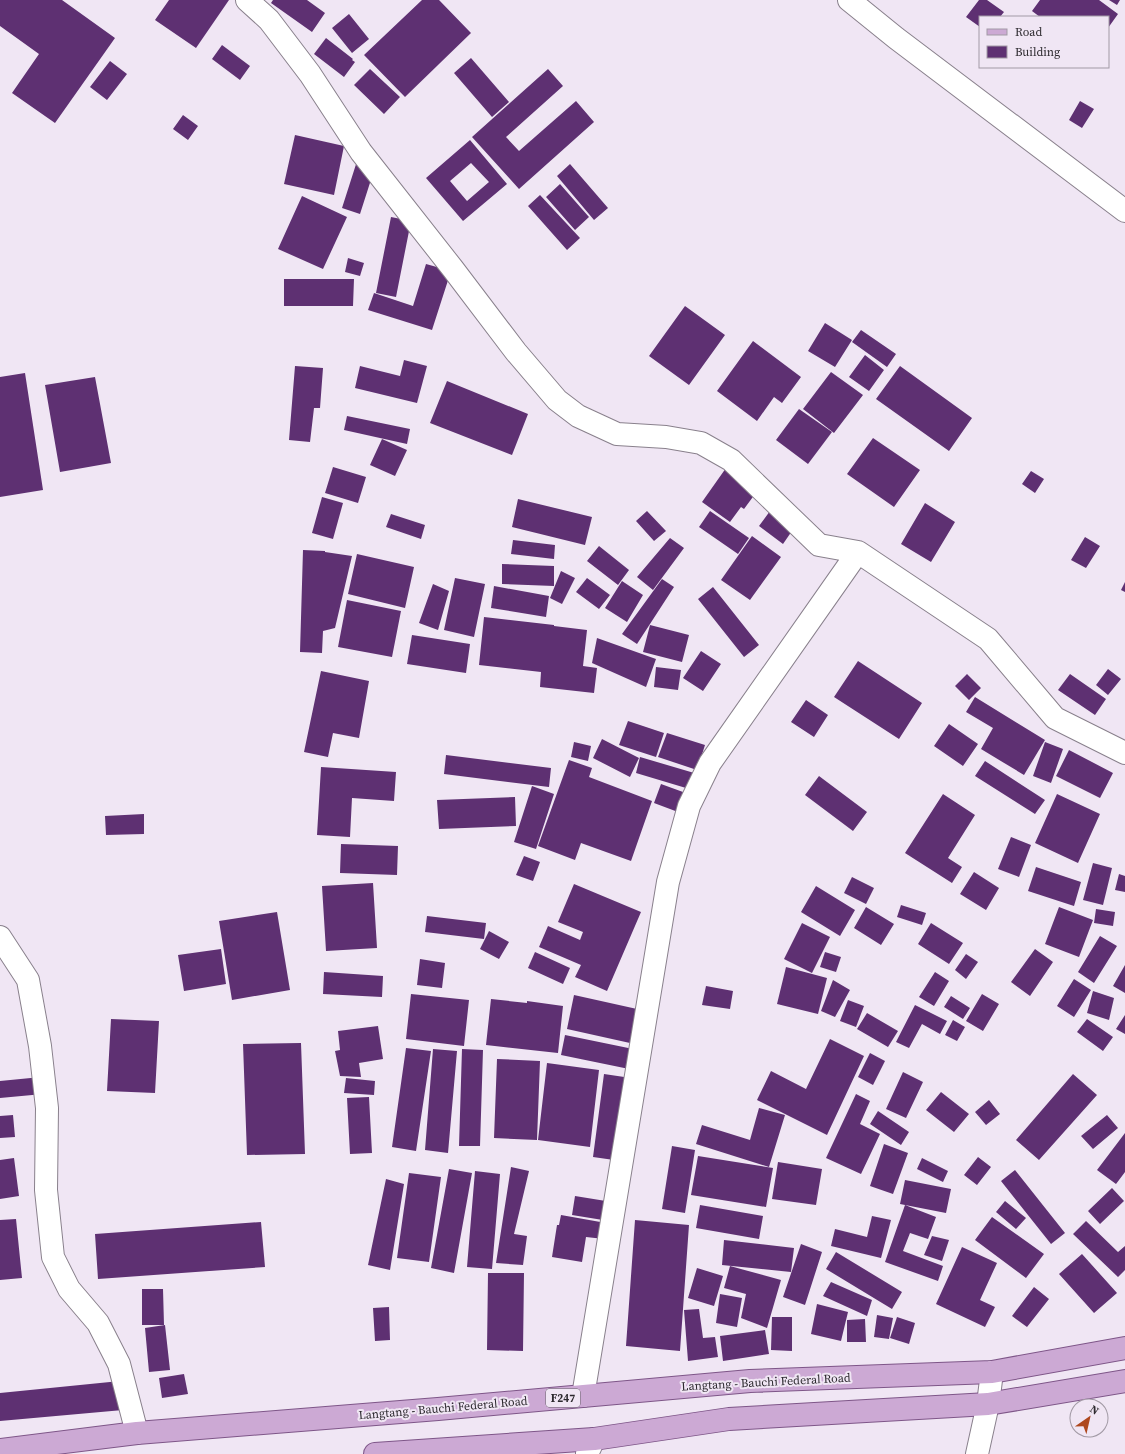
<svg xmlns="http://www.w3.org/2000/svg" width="1125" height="1454" font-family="'Source Serif 4',serif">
<rect width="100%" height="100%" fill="#f0e6f4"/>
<path fill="#5e3072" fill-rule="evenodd" d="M0,0H62L115,38L55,123L12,93L39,54L0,26Z
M169,0H229L196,48L155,20Z
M273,0H307L325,13L312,32L271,3Z
M422,0H439L471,33L405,97L364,55Z
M979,0H987L1004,12L1000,17H980V27L966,17Z
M1040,0H1099L1118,14L1108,28V17H1040L1032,11Z
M1109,0H1120L1117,5Z
M349,14L369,39L352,53L332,28Z
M326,38L353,59L352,60L355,62L344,77L314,54Z
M222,45L250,66L240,80L212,59Z
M471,58L509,102L492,117L454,73Z
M110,61L127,74L107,100L90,87Z
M370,69L400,97L384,114L354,85Z
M548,69L563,86L506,137L519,151L576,101L594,122L519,189L472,137Z
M1080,101L1094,109L1082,128L1069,120Z
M183,115L198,126L188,140L173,129Z
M295,135L344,146L334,195L284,184Z
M470,140L507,184L463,221L426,178ZM471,163L489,182L467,201L450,181Z
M358,158L376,164L360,214L342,208Z
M570,164L608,208L594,220L557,176Z
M560,184L589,217L575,230L546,197Z
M540,195L580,238L567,250L528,206Z
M302,196L347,217L323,269L278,249Z
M391,217L411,221L396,297L376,293Z
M348,258L364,263L360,276L345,272Z
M426,264L451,271L432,330L368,310L374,293L413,306Z
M284,279H354L353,306H284Z
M685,306L725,335L689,385L649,356Z
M825,323L852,340L835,367L808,351Z
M861,330L896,354L887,367L852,342Z
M753,341L801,377L782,403L774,397L757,421L717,391Z
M865,355L884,370L869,391L849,377Z
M404,360L427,366L417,403L355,388L360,366L400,376Z
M295,366L323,368L320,408H314L310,442L289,440Z
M900,366L972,418L949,451L876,399Z
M831,372L863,395L834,433L803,409Z
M25,373L43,490L0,497V377Z
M95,377L111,463L60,472L45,385Z
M447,381L528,414L512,455L430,423Z
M799,409L832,432L808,464L776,440Z
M347,416L410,429L407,444L344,430Z
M873,438L920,470L894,507L847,474Z
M382,439L407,450L395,476L370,465Z
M333,467L366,477L358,503L325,493Z
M726,468L758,490L744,509L741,507L730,522L702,502Z
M1031,471L1044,479L1035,493L1022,484Z
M322,497L343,503L333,539L312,533Z
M518,499L592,517L585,545L512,527Z
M925,503L955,522L931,562L901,544Z
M647,511L666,531L654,541L636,521Z
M710,511L749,538L738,554L699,527Z
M770,511L794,528L783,544L759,526Z
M391,514L425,525L421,539L386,527Z
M752,536L781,557L750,600L721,580Z
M1085,537L1100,546L1086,568L1071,560Z
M670,538L684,548L653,590L637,577Z
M513,540L555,545L554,559L511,554Z
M599,546L629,570L618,585L587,561Z
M303,550L325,551V552L352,556L335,628L323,631L322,653L300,652Z
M357,554L414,567L405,608L348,594Z
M502,564L554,566V586L502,584Z
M561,571L575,578L562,604L550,598Z
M455,578L485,584L474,637L444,630Z
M587,578L610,595L599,609L576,592Z
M662,579L674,587L637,644L622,634Z
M622,581L643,595L627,622L605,608Z
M1125,582V592L1121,590Z
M433,584L449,591L438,630L419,623Z
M494,586L549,596L546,617L491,608Z
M713,587L759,645L744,657L698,599Z
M347,600L401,611L392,657L338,647Z
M484,617L554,625V626L587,630L583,666L597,668L594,693L540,687L541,672L479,665Z
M650,625L689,635L682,662L643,652Z
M412,635L470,644L466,673L407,664Z
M597,638L656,659L646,687L592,663Z
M701,651L721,664L703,691L683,678Z
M858,661L922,703L899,739L834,697Z
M656,667L681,670L678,690L654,687Z
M1108,669L1121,679L1108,695L1096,685Z
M321,671L369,681L359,738L333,733L328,757L304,752Z
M967,674L981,688L969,700L955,686Z
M1070,674L1106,699L1095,715L1058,690Z
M975,697L1045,740L1024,775L981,749L993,728L966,712Z
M806,700L828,715L814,737L791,722Z
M628,721L664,733L656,757L619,745Z
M949,724L978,744L963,766L934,746Z
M667,733L705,745L697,770L658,757Z
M602,739L639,758L630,777L593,758Z
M574,742L591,746L588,761L571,757Z
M1045,742L1063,749L1051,783L1033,776Z
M1069,750L1113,773L1100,798L1056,776Z
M446,755L551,768L549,787L444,774Z
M640,757L701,775L696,791L636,773Z
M569,760L592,768L589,777L652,801L631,861L581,843L575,860L538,846Z
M985,761L1045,800L1035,814L975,776Z
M321,767L396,772L394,801L352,798L350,837L317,835Z
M819,776L867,812L853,831L805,795Z
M661,784L694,796L686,815L654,803Z
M532,786L554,794L536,849L514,842Z
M943,794L975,815L948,858L962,867L952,883L905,853Z
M1057,794L1100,814L1078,863L1035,843Z
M515,797L516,826L439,829L437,800Z
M144,814V834L106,835L105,816Z
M1011,837L1031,845L1019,877L998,869Z
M341,844L398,846L397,875L340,873Z
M524,856L540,862L533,881L516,875Z
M1093,863L1112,868L1103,905L1083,900Z
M1036,867L1081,882L1074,906L1028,891Z
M974,872L999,888L986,910L960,894Z
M1119,874L1125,876V892L1115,890Z
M852,877L874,888L866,904L844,893Z
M373,883L377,948L326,951L322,886Z
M574,884L641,912L607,991L575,977L581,965L539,947L548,926L580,940L583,932L558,922Z
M816,886L855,910L840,936L801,912Z
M901,905L926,913L922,925L897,917Z
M866,907L894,924L881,945L854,928Z
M1059,907L1093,920L1079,957L1045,944Z
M1096,909L1115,912L1113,926L1094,923Z
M277,912L290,990L232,1000L219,921Z
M427,916L486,923L484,939L425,932Z
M802,923L830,937L812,973L784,959Z
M931,923L963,943L949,964L918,944Z
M489,931L509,942L499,959L480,949Z
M1100,936L1117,946L1094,983L1078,972Z
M221,949L226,984L184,991L178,955Z
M1035,949L1053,962L1030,996L1011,982Z
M535,952L570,968L563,984L528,968Z
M825,952L841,957L836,972L820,967Z
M966,954L978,962L966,979L955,970Z
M420,959L445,963L442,988L417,985Z
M1125,965V993L1113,986Z
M786,967L827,978L818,1014L777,1004Z
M324,972L383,976L382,997L323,994Z
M935,972L949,981L934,1006L919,997Z
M1074,979L1091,990L1074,1017L1057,1006Z
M833,980L850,990L835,1017L821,1011Z
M706,986L733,991L730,1009L702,1005Z
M1093,991L1114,998L1109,1020L1087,1013Z
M411,994L469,1000L464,1046L406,1039Z
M982,994L999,1004L983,1031L966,1021Z
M574,995L646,1011L639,1045L567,1029Z
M951,996L970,1008L963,1019L944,1007Z
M491,999L527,1003V1001L563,1006L558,1053L486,1045Z
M848,1000L864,1006L856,1027L840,1021Z
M915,1005L947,1021L940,1034L922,1024L909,1048L896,1042Z
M867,1013L898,1031L888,1047L857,1029Z
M1125,1015V1034L1116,1029Z
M111,1019L159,1021L155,1093L107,1091Z
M1087,1019L1113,1037L1103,1051L1077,1032Z
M953,1020L965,1027L957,1041L945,1035Z
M378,1026L383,1059L359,1063L361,1077L340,1076L335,1051L340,1050L338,1031Z
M565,1035L638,1050L634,1070L561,1055Z
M830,1039L864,1056L827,1135L757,1100L771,1071L806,1089Z
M301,1043L305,1154L247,1155L243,1044Z
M406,1048L431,1051L416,1151L392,1147Z
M433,1049L457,1051L448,1153L425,1150Z
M462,1049L483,1050L480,1146H459Z
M870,1053L885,1061L873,1085L858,1077Z
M497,1059L540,1061L537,1140L494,1138Z
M547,1063L599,1070L590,1147L538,1140Z
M903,1072L923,1082L906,1118L886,1109Z
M604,1074L631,1078L621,1161L593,1157Z
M1073,1074L1097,1095L1039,1160L1016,1140Z
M41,1077L43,1094L0,1098V1081Z
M346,1078L375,1081L374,1095L344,1093Z
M941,1092L969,1114L954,1132L926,1110Z
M856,1094L870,1101L860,1124L880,1134L861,1174L826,1158Z
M369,1097L372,1153L350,1154L347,1098Z
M989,1100L1000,1114L986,1125L975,1112Z
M759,1108L785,1115L769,1167L696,1144L702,1125L750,1140Z
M878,1111L909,1132L901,1145L870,1124Z
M13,1115L15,1137L0,1138V1116Z
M1107,1115L1118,1128L1093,1149L1081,1136Z
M1125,1133V1172L1116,1184L1097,1170Z
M884,1144L908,1153L893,1194L870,1186Z
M672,1146L695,1150L685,1213L662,1209Z
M698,1156L773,1168L766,1207L691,1195Z
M978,1157L991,1167L977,1185L964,1175Z
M14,1158L19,1196L0,1199V1160Z
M922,1158L948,1171L943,1182L917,1169Z
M778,1162L822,1169L816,1205L772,1199Z
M511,1167L529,1171L514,1234L527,1236L523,1265L496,1263Z
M449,1169L472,1173L454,1273L431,1268Z
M1015,1170L1065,1233L1051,1244L1001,1181Z
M475,1171L500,1174L492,1269L467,1267Z
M409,1173L441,1177L429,1262L397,1258Z
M386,1179L404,1184L390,1270L368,1265Z
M905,1180L951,1189L946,1213L900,1204Z
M1112,1188L1124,1201L1100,1224L1088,1211Z
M575,1196L612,1202L609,1221L572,1215Z
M1005,1201L1026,1218L1016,1229L996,1212Z
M700,1205L763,1216L759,1239L696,1228Z
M905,1205L936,1217L928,1239L910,1233L903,1251L943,1266L938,1281L885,1262Z
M561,1215L606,1223L604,1239L586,1237L582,1262L552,1257L557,1225H559Z
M872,1216L891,1220L881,1258L831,1246L835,1229L867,1237Z
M992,1217L1044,1254L1026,1278L975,1240Z
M16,1219L22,1278L0,1280V1220Z
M635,1220L689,1225L680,1351L626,1346Z
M1086,1221L1118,1252L1125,1246V1270L1118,1277L1073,1234Z
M261,1222L265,1267L98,1279L95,1234Z
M932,1236L949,1240L942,1261L924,1255Z
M724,1240L794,1248L791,1272L722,1265Z
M801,1244L822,1252L805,1305L783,1297Z
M962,1247L997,1263L980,1300L995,1307L985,1327L936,1304Z
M836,1252L902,1292L892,1309L826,1269Z
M1082,1254L1117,1293L1094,1313L1059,1274Z
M730,1266L781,1280L767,1328L741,1318L746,1294L724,1288Z
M697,1268L723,1276L714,1306L688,1298Z
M488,1273H524L523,1351L487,1350Z
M831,1282L872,1300L867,1316L823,1296Z
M1034,1287L1049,1299L1027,1327L1012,1316Z
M142,1289H163L164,1325H142Z
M720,1294L742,1298L737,1327L716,1323Z
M817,1304L848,1312L841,1341L811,1334Z
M389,1307L390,1340L375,1341L373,1308Z
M699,1309L703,1338L715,1337L718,1357L688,1361L684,1310Z
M877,1315L893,1318L889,1339L874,1337Z
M772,1317H792V1351L771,1350Z
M897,1317L915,1323L909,1344L890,1338Z
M865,1319L866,1342H847V1320Z
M165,1325L170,1370L149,1372L145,1328Z
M765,1330L769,1354L723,1361L720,1336Z
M184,1374L188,1394L162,1398L159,1378Z
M120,1381L123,1410L0,1421V1393Z"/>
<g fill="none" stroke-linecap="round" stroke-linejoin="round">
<g stroke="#89808c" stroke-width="24">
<path id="street" d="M247,0L269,20L310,74L361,152L453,269L516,352L557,400L578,416L617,434L666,437L701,443L731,460L819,545L858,552L988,639L1055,718L1125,753
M849,0L896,38L1125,211
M0,937L28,980L40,1046L47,1108L46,1190L53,1257L69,1289L98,1323L119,1364L137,1433
M583,1396L668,882L689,806L710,763L858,552
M587,1454L594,1439
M977,1454L988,1404L992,1372"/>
</g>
<g stroke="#7e5688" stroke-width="24">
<path id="primary" d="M0,1450L137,1433L438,1409L750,1381L992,1372L1125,1348
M375,1454L594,1439L729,1419L988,1404L1125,1381"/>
</g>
<use href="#street" stroke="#fff" stroke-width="22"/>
<use href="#primary" stroke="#cca9d4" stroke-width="22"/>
</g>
<g text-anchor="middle" stroke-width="4" stroke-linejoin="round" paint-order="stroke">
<rect fill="#f0e6f4" stroke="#676269" stroke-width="1" x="546" y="1389" width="34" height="18" rx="3"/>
<g font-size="11" font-weight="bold" fill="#2c292e">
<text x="563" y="1402">F247</text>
</g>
<g font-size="12" fill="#2c292e" stroke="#f0e6f4">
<text transform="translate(766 1382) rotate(-3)" y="4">Langtang - Bauchi Federal Road</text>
<text transform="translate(443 1408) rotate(-5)" y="4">Langtang - Bauchi Federal Road</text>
</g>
</g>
<rect x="979" y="16" width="130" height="52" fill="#f0e6f4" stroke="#a29aa5"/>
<rect x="987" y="29" width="20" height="6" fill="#cca9d4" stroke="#a29aa5"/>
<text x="1015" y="36" font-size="12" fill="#2c292e">Road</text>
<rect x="987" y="46" width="20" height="12" fill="#5e3072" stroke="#a29aa5"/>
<text x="1015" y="56" font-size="12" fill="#2c292e">Building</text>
<g transform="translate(1089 1418) rotate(34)"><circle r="19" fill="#f0e6f4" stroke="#a29aa5"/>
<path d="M0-3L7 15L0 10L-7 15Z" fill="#ae481e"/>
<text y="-6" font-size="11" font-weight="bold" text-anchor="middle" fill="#2c292e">N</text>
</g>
</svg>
